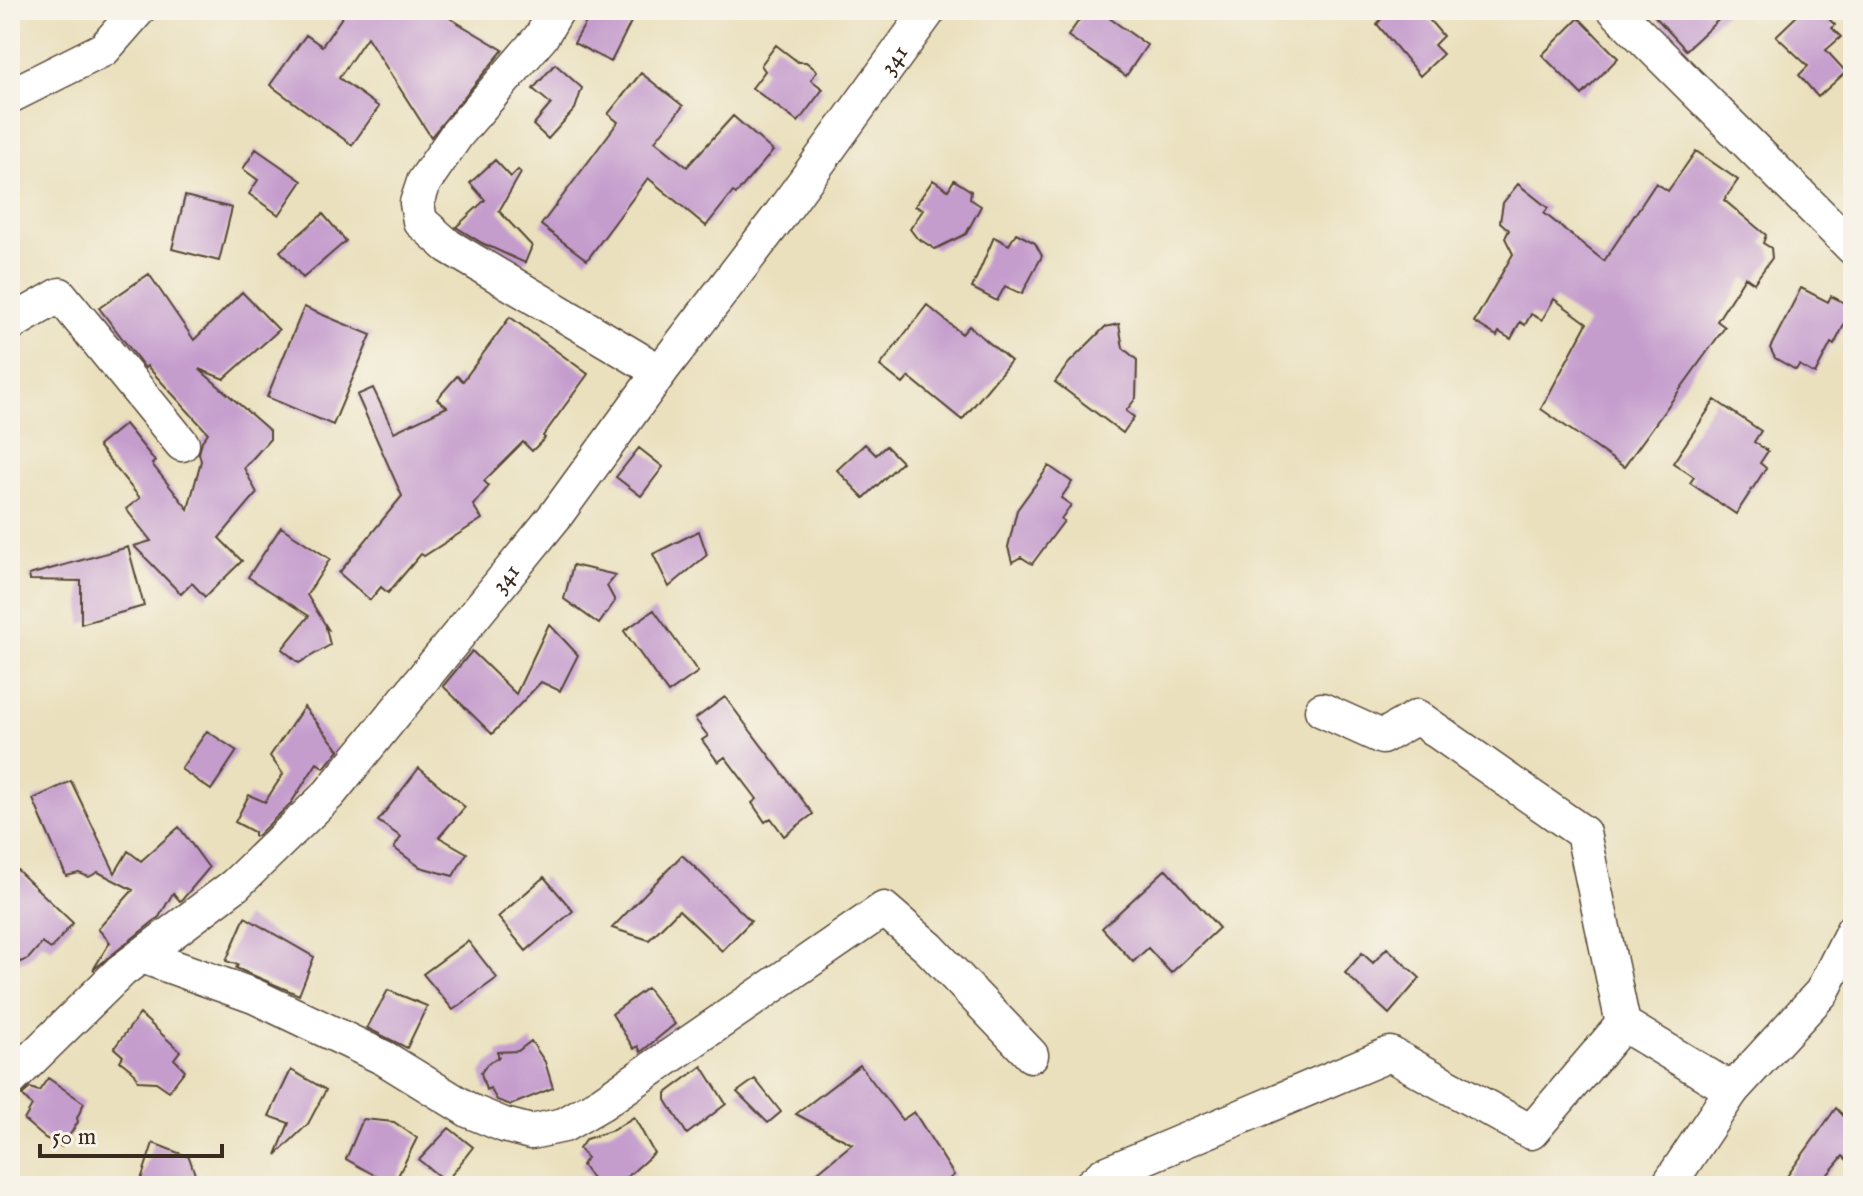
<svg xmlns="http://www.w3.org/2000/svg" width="1863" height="1196" font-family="'IM FELL English',serif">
<rect width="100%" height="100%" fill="#f7f3e8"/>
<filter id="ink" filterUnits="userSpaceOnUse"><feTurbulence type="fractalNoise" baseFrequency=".0125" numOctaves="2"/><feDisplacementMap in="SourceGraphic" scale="16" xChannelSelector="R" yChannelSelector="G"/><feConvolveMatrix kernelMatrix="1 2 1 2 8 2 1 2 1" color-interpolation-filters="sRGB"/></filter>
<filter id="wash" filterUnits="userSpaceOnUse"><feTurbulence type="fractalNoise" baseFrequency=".006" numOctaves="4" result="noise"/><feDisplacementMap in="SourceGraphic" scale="32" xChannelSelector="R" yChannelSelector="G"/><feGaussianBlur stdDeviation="1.8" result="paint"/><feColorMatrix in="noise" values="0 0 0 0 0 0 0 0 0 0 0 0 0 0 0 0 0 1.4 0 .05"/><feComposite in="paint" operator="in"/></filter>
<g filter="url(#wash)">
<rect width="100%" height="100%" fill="#eae0bd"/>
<g id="blocks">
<path fill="#c59dcd" d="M347,10H436L503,50L431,137L367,37L339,78L379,107L352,145L270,85L306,35L322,46Z
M593,10H637L611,62L574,43Z
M1086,10H1098L1147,45L1126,76L1068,36Z
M1389,10H1421L1443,36L1434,45L1443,54L1420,76L1377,24Z
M1649,10H1729L1686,50Z
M1803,10H1820L1835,25L1832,28L1841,37L1826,50L1846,72L1818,97L1799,75L1808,66L1776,36Z
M1579,18L1618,58L1582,95L1542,55Z
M776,45L798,62H806L817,71L811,80L823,89L798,122L752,88L765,71L761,65Z
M555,64L582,88L575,109L548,139L533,125L551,104L533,89Z
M641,73L683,106L655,141L687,167L733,116L773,151L736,194L733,192L706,226L648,178L587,260L541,225L618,122L608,114Z
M256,149L302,181L279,215L249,194L258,180L243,169Z
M1696,151L1738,180L1724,200L1766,235L1763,243L1771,248L1772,258L1754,283L1745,277L1717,321L1725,327L1624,467L1541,409L1587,323L1554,299L1542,320L1531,314L1525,325L1520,322L1511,339L1499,332L1497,336L1474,322L1513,254L1505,238L1509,230L1500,222L1503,203L1518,184L1548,208L1544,213L1604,261L1656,183L1668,191Z
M495,160L511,177L518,170L521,173L499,211L532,246L525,263L482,243L456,227L485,200L470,183Z
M933,180L948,190L954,180L971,191L970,199L981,206L966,234L935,249L916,237L910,229L923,210L915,206Z
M185,196L232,208L219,261L172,249Z
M323,214L346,241L303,278L280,251Z
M1016,233L1035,243L1042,256L1022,294L1005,286L997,301L972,288L994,237L1009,245Z
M149,274L194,340L242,292L279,330L224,379L199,369L270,431V439L244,468L257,493L219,538L242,561L205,597L192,583L181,594L134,546L151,541L126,509L140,498L98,446L125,424L155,461L152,464L188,509L201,461L199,453L202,441L208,433L147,366L145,368L99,308Z
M1801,288L1828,302L1831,296L1853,307L1834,345L1831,343L1815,374L1799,365L1796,370L1775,358L1770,348Z
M927,305L962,334L969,326L1011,361L962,420L909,377L903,384L880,366Z
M304,307L371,335L333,425L267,397Z
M510,317L588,374L543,436L545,438L532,451L523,442L484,481L489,486L473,505L482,519L424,556L421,554L388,593L381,587L370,600L339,573L402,496L357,395L373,388L394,432L447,407L437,399L457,376L463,381Z
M1119,324L1123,348L1137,360L1136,398L1126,411L1134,417L1123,433L1055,382L1069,363L1105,327Z
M1715,400L1761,431L1754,442L1768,451L1760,463L1766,468L1736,514L1690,483L1694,477L1673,463Z
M865,444L876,455L886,446L902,462L864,498L837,470Z
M639,448L663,467L641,496L616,477Z
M1049,466L1072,482L1061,498L1071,505L1061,519L1064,521L1032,564L1021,557L1012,562L1008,547L1017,510Z
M281,527L330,559L307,595L328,629L326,628L330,645L299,663L282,649L309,616L248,577Z
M699,531L707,555L669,587L653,554Z
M128,547L144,606L81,624V581L30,580L29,575Z
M573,565L616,575L607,586L615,601L599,624L564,599Z
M654,610L698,672L668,693L624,631Z
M549,624L578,655L560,691L541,682L492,734L443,686L472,651L516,694Z
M725,697L813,814L784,836L771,818L765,822L752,803L757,799L725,757L718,762L702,740L708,736L695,719Z
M304,707L339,750L324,768L317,763L291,803L257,836H254V832L235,822L249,795L265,802L283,774L270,756Z
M207,731L237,751L211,790L181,769Z
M419,768L465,807L439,837L467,853L453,876L420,867L394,848L401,837L378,821Z
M71,781L115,873L128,851L141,861L179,827L209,868L182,900L180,901L173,893L159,917L93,970L110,942L98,929L133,890L98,872L89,877L79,873L66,876L33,799Z
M682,855L751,921L722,951L679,910L649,940L612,928Z
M10,863L73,923L51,949L42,943L28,959L20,962L10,952Z
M1166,869L1219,928L1171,973L1148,948L1133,962L1102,928Z
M544,877L573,911L526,951L498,917Z
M245,917L314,957L299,995L236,968L238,965L226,961Z
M468,941L497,978L453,1010L423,974Z
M1387,948L1420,978L1389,1014L1345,973L1362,953L1373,963Z
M647,988L675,1024L641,1052L638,1046L634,1049L612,1014Z
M388,990L427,1006L407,1048L367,1028Z
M140,1014L180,1051L174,1059L185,1070L169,1091L156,1082L138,1081L135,1073L120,1061L123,1056L114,1048Z
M531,1041L545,1062L553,1088L511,1105L497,1100L490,1088L486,1090L481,1073L488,1063L499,1057L497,1052L518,1051Z
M860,1065L902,1120L914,1112L954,1175L941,1186H801L852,1144L796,1114Z
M702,1066L726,1104L687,1134L666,1100V1093Z
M291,1070L326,1090L308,1124L276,1155L289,1123L269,1116Z
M48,1078L84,1103L77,1118L78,1122L62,1147L45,1138L24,1120L32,1106L22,1095L30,1088L39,1091Z
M755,1079L781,1112L768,1123L737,1092Z
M1836,1108L1853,1126V1166L1843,1156L1818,1186H1780Z
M634,1117L654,1153L617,1186H597L582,1165L587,1158L579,1149L586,1139L613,1130Z
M363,1119L394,1122L417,1138L393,1186H376V1176L346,1159Z
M449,1128L473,1147L446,1182L419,1160Z
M153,1143L189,1157L199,1186H139Z"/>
</g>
</g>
<g filter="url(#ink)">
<use href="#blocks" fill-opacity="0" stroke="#554536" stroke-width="2"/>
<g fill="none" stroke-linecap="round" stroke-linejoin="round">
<g stroke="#554536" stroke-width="37">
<g id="minor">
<path d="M557,10L541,37L457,134L424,182L417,203L420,221L448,246L660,372"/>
<path d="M1615,10L1853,248"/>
<path d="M10,96L104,49L138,10"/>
<path d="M10,324L60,295L182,444"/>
<path d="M1322,710L1382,737L1417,717L1583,833L1623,1024"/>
<path d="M142,956L254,996L384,1058L470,1111L504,1125L531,1132L564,1125L602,1103L884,909L929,948L1031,1055"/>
<path id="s1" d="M10,1080L121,971L235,885L329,794L556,515L660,372L781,214L929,10"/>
<path d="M1732,1090L1822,992L1853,930"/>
<path d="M1090,1186L1103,1175L1390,1054L1531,1132L1623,1024L1732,1090L1668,1186"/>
</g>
</g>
<use href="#minor" stroke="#fff" stroke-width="34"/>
</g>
</g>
<g text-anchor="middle" stroke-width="6" stroke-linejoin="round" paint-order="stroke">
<g font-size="24" fill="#3b2a1e" stroke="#f7f3e8">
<text dy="8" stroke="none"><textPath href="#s1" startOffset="1356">341</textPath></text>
<text dy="8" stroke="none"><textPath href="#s1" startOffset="708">341</textPath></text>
</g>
</g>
<rect width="1863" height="1196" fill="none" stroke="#f7f3e8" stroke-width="40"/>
<path d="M40 1144v12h182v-12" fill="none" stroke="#3b2a1e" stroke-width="4"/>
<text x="52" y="1144" font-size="24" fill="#3b2a1e" stroke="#f7f3e8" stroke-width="6" paint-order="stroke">50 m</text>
</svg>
